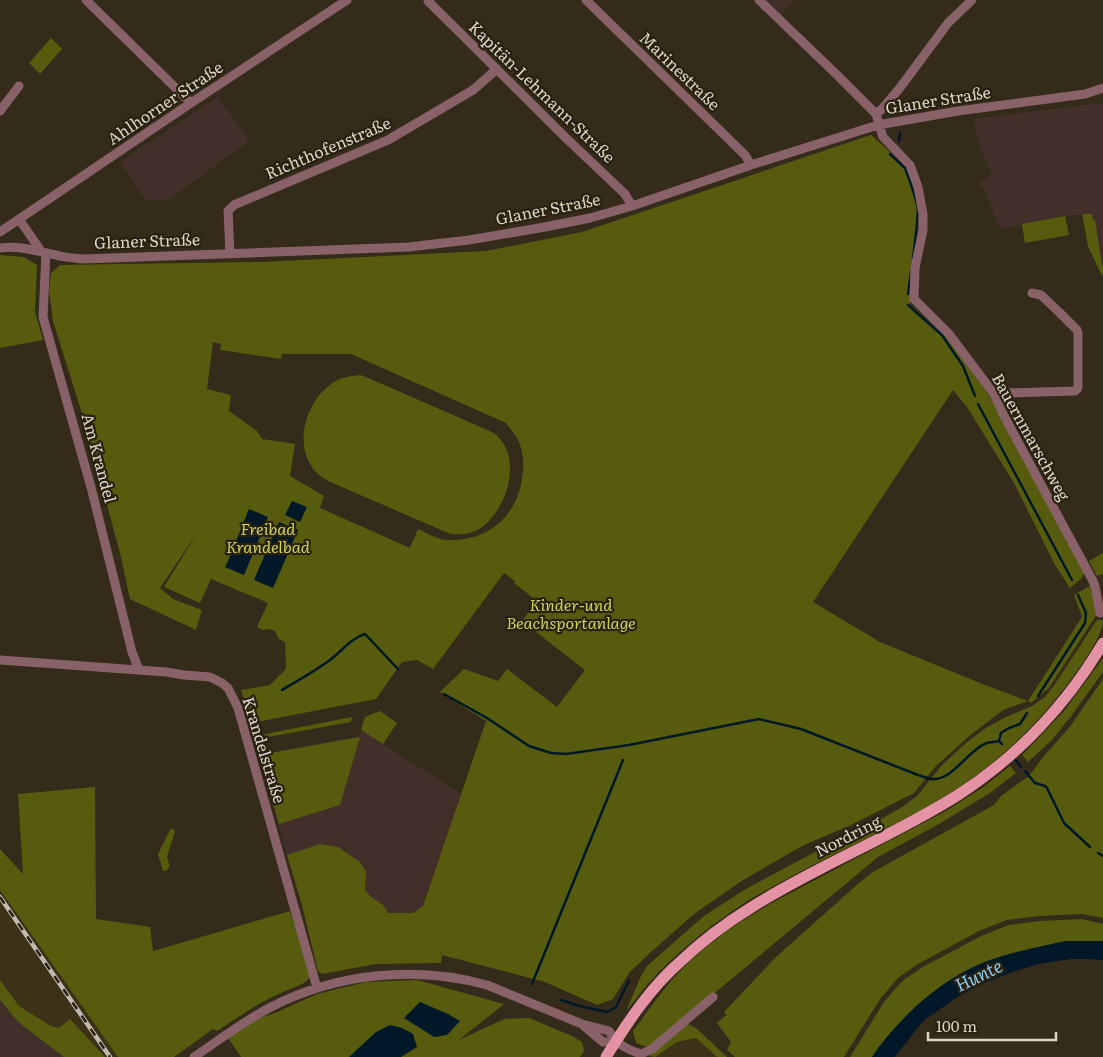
<svg xmlns="http://www.w3.org/2000/svg" width="1103" height="1057" font-family="Literata,serif">
<rect width="100%" height="100%" fill="#352b1a"/>
<path fill="#422f2a" d="M764,0H795L780,15Z
M218,97L249,141L167,201L145,200L120,162Z
M1103,103V266L1102,265L1092,214H1082L1065,216L1000,229L986,194L979,183L992,175L979,145L974,119Z
M361,730L461,794L423,906L413,913H388L383,905L370,896L365,890L366,872L320,844L287,855L259,755L359,736Z
M1,1002L13,1016L22,1025L64,1057H0V1003Z"/>
<path fill="#3d3118" d="M0,890L118,1057H105L71,1020L59,1028L51,1026L19,1006L0,980Z
M696,1038L717,1057H655L677,1042Z"/>
<path fill="#575b0d" fill-rule="evenodd" d="M51,38L62,49L40,74L29,63Z
M871,135L907,167L915,188L920,212L910,305L947,337L988,394L1001,415L1085,571L1081,579L1070,588L1055,565L1014,483L967,407L953,390L813,602L880,642L980,683L1028,701L1082,617L1074,595L1090,586L1097,614L1049,688L1031,703L1028,701L1003,710L968,737L935,767L914,793L849,826L804,845L743,880L694,914L650,953L629,973L613,999L597,1005L545,982L442,955L441,963L376,964L322,974L318,971L302,905L287,855L320,844L338,847L360,862L366,872L365,890L370,896L383,905L388,913H413L423,906L486,721L440,692L464,669L498,681L507,669L557,707L585,670L522,621L537,601L514,583L515,581L504,573L433,669L417,660L402,662L376,699L251,723L241,690L270,685L286,669L285,642L278,638L275,631L269,629L263,630L257,627L268,603L211,579L200,603L164,587L197,533L160,588L173,599L202,610L196,630L130,599L121,557L85,423L53,321L49,290L51,273L60,265L122,264L262,262L486,251L582,232ZM213,342L221,344L220,350L281,359L282,354H351L506,423C510,429 516,435 519,442C524,456 524,465 522,479C516,518 486,542 447,540C438,540 427,533 418,529L410,548L320,508L324,496L290,476L295,444L262,439L257,431L229,411L231,395L207,389Z
M1082,214H1092L1093,220H1095L1102,265L1103,266V276L1101,274L1088,246Z
M1065,216L1069,235L1025,243L1022,224Z
M0,255L24,257L37,265L35,312L43,340L0,348Z
M360,375L366,377L492,432C526,454 507,516 475,531C466,535 457,535 448,533L328,481C289,460 301,403 334,382C342,377 351,376 360,375Z
M1103,553V574L1097,576L1089,561Z
M1097,620H1103C1103,636 1079,669 1069,682C1054,702 1037,722 1019,739C988,769 952,794 914,814C871,837 826,857 783,881C771,888 758,894 746,902C711,925 676,952 648,984C640,993 634,1002 626,1011L641,976L647,966L704,916L744,890L830,844L881,819L904,806L918,795L941,766L967,742L986,728L1006,717L1032,706L1045,697L1053,687Z
M1103,658V672L1072,715L1052,740L1028,762L1022,755L1064,711Z
M1103,679V918L1082,914L1039,916L1007,920L979,931L918,964L898,978L880,999L844,1057H735L727,1050L731,1042L717,1023L726,1015L724,1012L776,957L859,883L873,872L994,805L1001,796L1029,776L1044,756L1069,728Z
M380,711L397,723L383,744L361,730L365,717Z
M352,717L351,722L257,739L255,736Z
M360,737L340,805L279,824L259,755Z
M1010,766L1016,773L990,793L939,824L878,857L651,1046H644L636,1043L633,1031C649,1010 664,987 683,968C711,940 745,918 779,899L944,812L982,788Z
M95,787L96,919L150,927L153,951L290,911L311,976C306,984 297,986 288,990C262,1000 240,1016 217,1031L213,1029L174,1057H118L0,890V849L23,874L18,794Z
M171,828L175,831L167,857L170,867L167,868L168,870L163,871L158,854Z
M1082,919L1103,924V941H1101L918,1004L881,1044L872,1057H850L884,1002L901,982L921,968L981,936L1009,925L1039,921Z
M0,980L19,1006L51,1026L59,1028L70,1019L105,1057H64L22,1025L13,1016L0,1000Z
M417,980L504,1004L459,1040L504,1019L529,1018L572,1036L582,1042L584,1051L580,1057H241L228,1038L254,1020L275,1013L317,994L366,982Z
M688,1024L697,1029L727,1057H717L696,1038L677,1042L655,1057L649,1056L652,1052Z"/>
<path fill="#001827" d="M292,501L307,507L300,522L285,515Z
M249,509L268,517L261,534L249,529L248,532L260,537L244,575L225,567L233,550L245,554L246,552L234,546Z
M279,522L298,530L273,588L254,580Z
M1065,941H1103V960L1086,959H1071L1038,964L1010,973L984,983L959,996L923,1021L895,1057H872C899,1017 942,978 987,961C1012,952 1039,947 1065,941Z
M420,1002L448,1014L460,1021L447,1035L434,1037L404,1018Z
M390,1025L402,1028L413,1034L417,1047L401,1057H349L376,1032Z"/>
<g fill="none" stroke-linecap="round" stroke-linejoin="round">
<path stroke="#001827" stroke-width="2.5" d="M899,141L900,133
M890,154L905,168L912,187L918,208L917,225L913,259
M908,294L911,272
M908,305L942,335L963,366L975,396
M978,404L1072,580
M282,690C299,680 315,671 330,660C341,652 351,638 365,634L398,669
M444,694L487,718L529,746L551,753L566,754L629,745L759,719L801,729L918,775C922,776 928,779 933,779C953,780 970,748 987,743C991,742 995,742 999,741L1002,744
M1038,696L1085,623L1086,613L1078,595
M999,741L1001,733L1009,728L1020,724L1027,713
M1014,758L1021,767
M1025,771L1035,783L1045,786L1047,788L1064,823L1090,847
M1098,853L1103,856
M532,984L623,760
M561,1000L580,1006L607,1012L616,1007L629,980"/>
<path stroke="#886169" stroke-width="9" d="M86,0L191,103
M586,0L745,155L751,165
M759,0L834,72L876,114L883,137L910,165L918,187L923,214V230L915,268L914,299L949,334L994,394L1003,414L1093,581L1095,586L1100,613
M428,1L568,140L625,194L632,206
M0,111L19,86
M876,114L882,109L899,89L948,23L972,0
M19,219L41,251
M0,232L191,103L347,0
M0,248C20,245 40,252 60,256C68,258 76,258 84,259L409,247L469,240L545,227L590,218L632,206L751,165L878,125L958,111L1085,94L1103,88
M46,253L43,317L92,491L132,652L139,670
M230,253L228,211L234,205L388,140L473,90L497,69
M994,394L1005,393L1075,391L1078,388V333L1077,330L1060,313L1041,295L1032,293
M0,660L166,672L184,675L210,677L222,683L228,688L238,708L317,988
M584,1026L603,1042L615,1041
M194,1057C219,1040 244,1021 271,1007C337,973 416,965 487,985L582,1024L609,1031C618,1045 626,1049 641,1054L652,1049L713,997"/>
<path stroke="#e493a5" stroke-width="11" d="M606,1057C627,1023 650,988 680,962C702,941 726,923 752,907C818,865 892,837 958,795C1017,757 1067,704 1103,643"/>
<g stroke="#c2bbaf" stroke-width="4.5">
<path id="rail" d="M0,897L110,1057"/>
</g>
<use href="#rail" stroke="#2a2110" stroke-width="2.5" stroke-dasharray="8" stroke-linecap="butt"/>
</g>
<g text-anchor="middle" stroke-width="4.5" stroke-linejoin="round" paint-order="stroke">
<g font-size="16" fill="#dbd5ca" stroke="#2a2110">
<text transform="translate(680 71) rotate(44)" y="6">Marinestraße</text>
<text transform="translate(542 92) rotate(44)" y="6">Kapitän-Lehmann-Straße</text>
<text transform="translate(938 100) rotate(-9)" y="6">Glaner Straße</text>
<text transform="translate(165 103) rotate(-34)" y="6">Ahlhorner Straße</text>
<text transform="translate(328 148) rotate(-23)" y="6">Richthofenstraße</text>
<text transform="translate(548 209) rotate(-11)" y="6">Glaner Straße</text>
<text transform="translate(147 241) rotate(-2)" y="6">Glaner Straße</text>
<text transform="translate(1031 437) rotate(61)" y="6">Bauernmarschweg</text>
<text transform="translate(99 458) rotate(75)" y="6">Am Krandel</text>
<text transform="translate(264 750) rotate(73)" y="6">Krandelstraße</text>
<text transform="translate(848 836) rotate(-27)" y="6">Nordring</text>
</g>
<g font-size="16" font-style="italic" fill="#cbd457" stroke="#2a2110">
<text x="268" y="535">Freibad<tspan x="268" dy="18">Krandelbad</tspan></text>
<text x="571" y="611">Kinder-und<tspan x="571" dy="18">Beachsportanlage</tspan></text>
</g>
<g font-size="18" font-style="italic" fill="#88cbf3" stroke="#2a2110">
<text transform="translate(979 976) rotate(-26)" y="6">Hunte</text>
</g>
</g>
<path d="M928 1032v8h128v-8" fill="none" stroke="#dbd5ca" stroke-width="2.5"/>
<text x="936" y="1032" font-size="15" fill="#dbd5ca" stroke="#2a2110" stroke-width="4" paint-order="stroke">100 m</text>
</svg>
